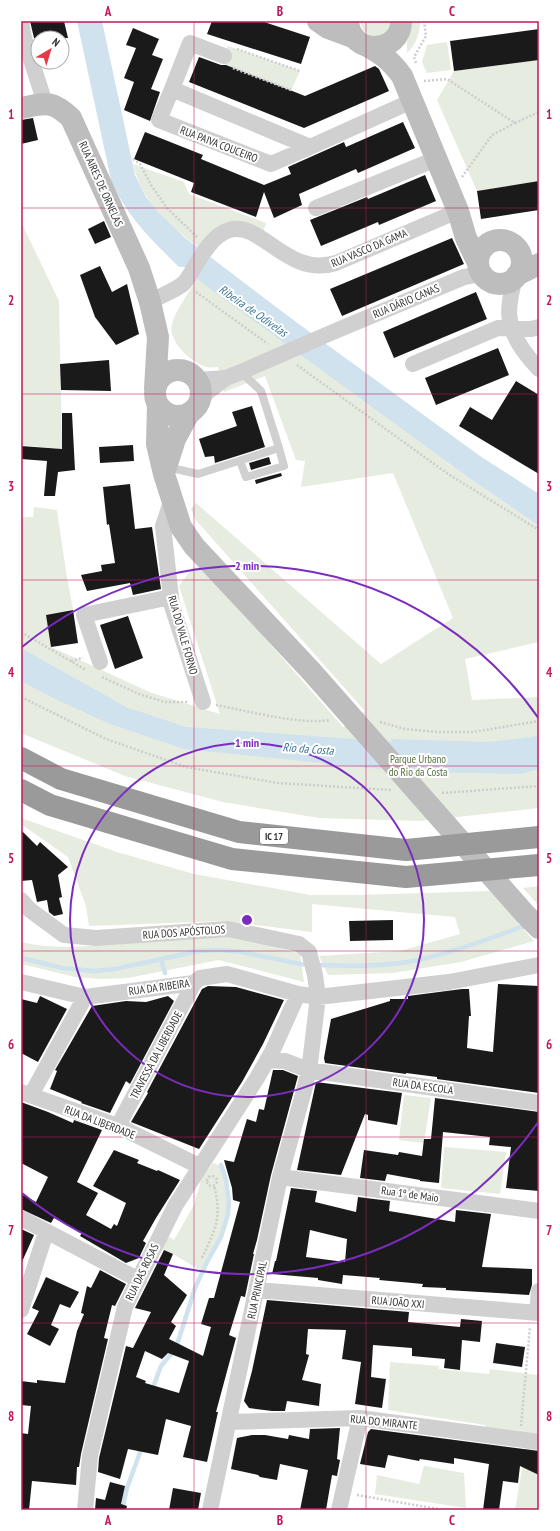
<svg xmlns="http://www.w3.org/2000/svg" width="560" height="1531" font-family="'PT Sans Narrow',sans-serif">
<rect width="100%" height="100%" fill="#fff"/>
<path fill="#e6ecdf" d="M360,21H390C389,24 389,28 387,31C378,43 361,34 360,21Z
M411,21H420C420,33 416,45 407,53V41Z
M447,42L451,70L427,73L422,62L427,45Z
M228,46L300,71L291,90L219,62L224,56Z
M539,60V181L477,191L437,100L454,71Z
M133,164L184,182L189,194L266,223L263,232L248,223H229L218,226L200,248C170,227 141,201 133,164Z
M21,222L59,301L62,449L21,445Z
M197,278L469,478L539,526V642L465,659L472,700L539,697V808L420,821L319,818L223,802L125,776L21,733V517H33L34,507L57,510L67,578L73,609L46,615L51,647L152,693L220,714L179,586L192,568L202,566L343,727L365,711L195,519L191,509L196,503L381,664L453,618L393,473L301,487L305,461L296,460L265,376L224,392L218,367C214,367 209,368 206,367C191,362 167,341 172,324C176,309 190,292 197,278Z
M21,818L117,852L194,874L311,895H359L490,891L534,941L461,962L393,973L328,975L319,956L400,951L460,934L455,917L312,904V932L223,921L89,926L86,906L68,857L21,824Z
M539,886V906L523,888Z
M226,933L300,954L304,982L219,960L128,978L101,979L75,977L21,964V942C44,948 68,947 91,946C136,944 181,938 226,933Z
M404,1095L431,1098L424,1143L399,1140Z
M444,1147L506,1152L500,1194L441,1188Z
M213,1163L221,1166C229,1190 232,1215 221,1239C215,1250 208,1260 203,1272L173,1254L159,1248L168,1236L174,1240L194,1205L201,1180Z
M390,1362L439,1366V1369L489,1374L490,1369L538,1375L539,1367V1510H515L528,1433L484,1431L485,1425L388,1410Z
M424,1466L464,1473L466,1508L375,1494L377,1475L419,1484Z"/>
<path fill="#cfe2ee" d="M77,21H102L135,175L146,197L160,214L184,237L296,322L480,456L539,494V526L469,478L201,282L197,278V274L188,267H179C150,238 127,217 111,180Z
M21,648L126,707L186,727L354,739L381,769L184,749L110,724L53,698L21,681Z
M539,736V769L521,774L419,772L390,739L488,742Z"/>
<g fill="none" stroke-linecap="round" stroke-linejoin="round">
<path stroke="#cfe2ee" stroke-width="4.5" d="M21,958L63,968L94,971L115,969L198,951L220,950L242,952L300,964L309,965
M161,959L165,973
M316,965C350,966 385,967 418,960C453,952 487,940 521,927H527
M152,1390L161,1366L176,1348L195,1288L206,1264L221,1237L228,1214L229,1202L226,1180L221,1165
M122,1510L127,1488L142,1447"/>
<path stroke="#cfe2ee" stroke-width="27" d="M330,752L422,757H442"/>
</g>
<path fill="#1a1a1a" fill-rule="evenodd" d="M30,21H64L68,38H34Z
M212,21H261L310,37L301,64L207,34Z
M133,28L159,39L152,55L163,59L151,89L160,92L150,121L124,110L134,82L124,78L136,48L126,45Z
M539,29V60L454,71L450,41Z
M199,57L221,65H226L305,96L375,66L379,69L389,91L304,128L189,82Z
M33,118L38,140L21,144V120Z
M403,122L415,148L358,173L356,169L299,194L302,205L274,218L264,192L256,217L191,192L194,183L134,159L145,132L203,155L201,159L264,185L291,174L288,167L344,142L346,147Z
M425,175L436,201L379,225L378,222L321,246L310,220L367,197L368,199Z
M539,181V210L481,219L477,191Z
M104,221L111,237L95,244L88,229Z
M452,238L464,264L342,316L330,289Z
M100,266L112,292L127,284L139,334L116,345L95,317L80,275Z
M476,292L487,319L394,358L383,332Z
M498,348L509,375L436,405L425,378Z
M109,360L111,391L61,390L60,364Z
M516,381L539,395V474L459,426L470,407L492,420Z
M252,406L265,447L215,463L214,456L205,457L199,439L237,426L232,412Z
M62,413H72L75,470L58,472L55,496H44L47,461L21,459V446L62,449Z
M133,445L134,461L100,463L99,447Z
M269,457L271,464L251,470L249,463Z
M281,473L282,476L256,484L255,480Z
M130,484L135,529L152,527L161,589L133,595L130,583L87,591L81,575L102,571L101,565L115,563L109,524L107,525L103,487Z
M73,610L78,643L51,647L46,615Z
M128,616L143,658L115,669L100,625Z
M21,830L37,846L40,842L68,867L58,875L62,897L59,898L63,914L54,916L49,912L47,900L37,902L32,880L21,881Z
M393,920V940L350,941L349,921Z
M498,984L539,986V1093L437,1079V1077L406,1073V1074L325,1063L324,1058L331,1019L390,1001V999H408V996L462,989H469L471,1016H469L467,1048L493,1052Z
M208,986L236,987L284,1000L263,1044L242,1082L199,1149L131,1122L148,1093L147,1092L202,989Z
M40,996L67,1009L38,1062L21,1053V999L37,1003Z
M168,996L174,1001L130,1084L126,1081L110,1113L81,1103L82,1102L50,1089L57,1071L55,1070L92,1006L126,1001L146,1002Z
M273,1070H283L298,1076L271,1175L257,1240L253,1254H254L245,1297L241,1296L229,1335L236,1338L216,1412H218L207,1462L183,1457L191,1426L166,1419L158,1455L128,1449L120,1479L98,1472L99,1458L126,1346L133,1348L151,1312L135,1308L164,1250L173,1254L164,1275L187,1295L171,1322L176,1326L169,1339L203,1356L211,1327L201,1324L209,1298H214L240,1202L233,1200L232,1188L224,1160L234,1162L247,1119L256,1122L259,1109L264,1110ZM145,1351L162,1359L168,1353L189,1361L179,1393L145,1383L146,1381L136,1377Z
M316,1082L402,1093L397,1125L368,1120V1115L365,1114L341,1175L297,1170Z
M435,1098L539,1112V1191L506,1188L511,1147L489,1145L490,1137L443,1132L439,1183L420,1181V1180L387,1174L385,1181L360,1178L364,1150L398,1155L399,1152L422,1156L424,1139H431Z
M21,1102L48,1112L73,1123L74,1120L102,1130L77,1182L98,1193L86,1215L111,1229L114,1224L117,1226L126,1203L93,1186L114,1150L139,1160L137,1163L157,1171L158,1170L180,1180L156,1218L143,1241L146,1243L139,1258L126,1263L80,1236L82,1233L54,1218L51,1223L21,1209V1194L36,1202L48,1177L21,1163Z
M291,1188L317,1191L315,1202L356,1212L358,1197L390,1201L389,1211L455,1222L456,1210L491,1214L482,1267L532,1269V1285L529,1295L446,1290V1288L422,1287L423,1284L379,1280L380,1278L343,1275L342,1284L318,1280V1278L272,1274L275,1261H276ZM310,1230L347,1239L345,1262L306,1257Z
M21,1229L34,1235L21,1264Z
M100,1270L126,1284L115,1306L112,1305L104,1338L108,1339L81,1454L79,1467H77L76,1485L32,1481L29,1510L21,1509V1433L28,1434L31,1406L21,1405V1381L37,1383V1380L65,1383L77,1331L84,1314L81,1313L87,1286L91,1288Z
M46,1277L79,1292L70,1308L60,1304L51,1325L59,1329L50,1346L27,1334L39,1311L32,1308Z
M267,1300L409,1312L408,1322L460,1327L461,1319L482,1321L480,1342L462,1340L460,1370L444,1368L445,1359L412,1356V1348L373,1345L371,1377L386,1379L382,1408L355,1404L361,1362L342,1359L346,1330L308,1329L306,1354L309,1355L302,1380L321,1384L319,1406L287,1401L285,1411H272L249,1408L244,1401L252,1371Z
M496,1343L525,1347L522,1367L493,1363Z
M340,1428L337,1459L340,1460L337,1476L332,1475L326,1510H300L308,1470L280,1464L277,1480L260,1477L258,1475L231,1469L237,1438L252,1435H265L288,1439L289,1435L309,1439L310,1429Z
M371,1429L539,1451V1475L520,1466L518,1483L503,1481L499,1510H483L489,1464L454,1458V1464L420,1459L419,1461L388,1455L385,1468L360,1464L368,1432Z
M110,1482L125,1486L121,1504L127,1506L126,1510H95L96,1498L105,1500Z
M173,1488L201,1493L198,1510H169Z"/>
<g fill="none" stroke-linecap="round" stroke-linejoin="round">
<path stroke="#cdcdcd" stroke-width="2.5" stroke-dasharray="2 2" stroke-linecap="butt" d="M237,49L300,71
M416,63L414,57L426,36L424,21
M233,68L291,90
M424,81L447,79L515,123L539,112
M133,159L140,164L151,185L167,208L198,238
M462,177L492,135L515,123
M196,292L268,344
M297,365L448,474L539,530
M21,632L86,670
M71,661L83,658
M102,677L139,694L165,702H188
M21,697L106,739L186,767L278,783L391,790
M216,705C249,711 298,725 330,720
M380,722L405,729L437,732H473L539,721
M442,793L539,786
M207 1181a5 5 0 1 1 10 0a5 5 0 1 1-10 0Z
M202,1258C216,1228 222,1218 214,1185
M521,1426L530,1327
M357,1495L444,1510"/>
<path stroke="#d0d0d0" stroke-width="8" d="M240,461L246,477L284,466L279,448
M167,467L198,474L279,448L261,391L241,372"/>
<path stroke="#d0d0d0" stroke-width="16" d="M21,22L24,38L45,103
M224,56L190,43L172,89L310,147L412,101
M172,89L159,120L271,164L310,147
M316,208L436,159
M515,278C507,307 505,324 523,350C528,357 533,363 539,369
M150,302C158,297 178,289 184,283C187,280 189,276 191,273C200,258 212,235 229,230C261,220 287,278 336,263L458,211
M413,364L498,328L531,329L539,327
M197,380L226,378L241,372L333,332L464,277L481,274
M200,398L226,378
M171,502L163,526L172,606L203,702
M100,662L84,615L171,597
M21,900L30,910L64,935L96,938L228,929L299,944L309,952L315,975L318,997L310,1063L305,1087L280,1177L210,1510
M21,982L85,997L194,983L200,978L227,974L298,994L318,997L449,982L539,965
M267,1060L285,1061L308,1070L539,1103
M21,1092L118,1126L199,1166
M31,1095L85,997
M118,1126L194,983
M280,1177L539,1211
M21,1218L139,1280
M257,1290L539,1313
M21,1310L46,1232
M537,1313L539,1291
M229,1422L360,1418L539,1442
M85,1510L90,1456L125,1307L175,1206L257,1078L272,1052L298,994
M339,1510L360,1418"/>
<path stroke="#bdbdbd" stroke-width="22" d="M318,21L328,28L355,38
M348,21C350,56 401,55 401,21
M367,46C383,55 391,61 402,76L458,211L466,238L478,263
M21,108C46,103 52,100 71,118L139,268L150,302L158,337L155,389
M478 262a22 22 0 1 1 44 0a22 22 0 1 1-44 0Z
M517,275L539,264
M155 393a23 23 0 1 1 46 0a23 23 0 1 1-46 0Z
M158,405L157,444L164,474L181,527L194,546L311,671L524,913L539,928
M164,473L175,439L189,413"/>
<path stroke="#9a9a9a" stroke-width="22" d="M21,758L61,779L239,832L406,850L539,837
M21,790L50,805L232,859L406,877L539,865"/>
</g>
<path fill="none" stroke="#c2185b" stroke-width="1" stroke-opacity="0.55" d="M194,21V1510M366,21V1510M21,208H539M21,394H539M21,580H539M21,766H539M21,951H539M21,1137H539M21,1323H539"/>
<g fill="none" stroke="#7b2cbf" stroke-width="2">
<circle cx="247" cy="920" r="177"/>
<path d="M539 1121A354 354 0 0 1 22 1193M22 647A354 354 0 0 1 539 719"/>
</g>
<g text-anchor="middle" stroke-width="4" stroke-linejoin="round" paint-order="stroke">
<rect fill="#fff" stroke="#707070" stroke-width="1" x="260" y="828" width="28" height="16" rx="3"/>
<g font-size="10" font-weight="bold" fill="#333">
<text x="274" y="840">IC 17</text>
</g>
<g font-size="11" fill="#333" stroke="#fff">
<text transform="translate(219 144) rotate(21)" y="4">RUA PAIVA COUCEIRO</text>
<text transform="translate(101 184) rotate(66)" y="4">RUA AIRES DE ORNELAS</text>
<text transform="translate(369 248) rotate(-23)" y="4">RUA VASCO DA GAMA</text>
<text transform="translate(406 301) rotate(-23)" y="4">RUA DÁRIO CANAS</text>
<text transform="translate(183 635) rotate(74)" y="4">RUA DO VALE FORNO</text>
<text transform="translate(184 932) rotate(-4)" y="4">RUA DOS APÓSTOLOS</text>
<text transform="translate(159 987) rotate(-8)" y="4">RUA DA RIBEIRA</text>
<text transform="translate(156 1055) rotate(-62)" y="4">TRAVESSA DA LIBERDADE</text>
<text transform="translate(423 1086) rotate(8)" y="4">RUA DA ESCOLA</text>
<text transform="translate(100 1122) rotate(21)" y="4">RUA DA LIBERDADE</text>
<text transform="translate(410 1194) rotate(8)" y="4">Rua 1º de Maio</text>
<text transform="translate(142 1272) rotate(-64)" y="4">RUA DAS ROSAS</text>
<text transform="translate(257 1290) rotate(-78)" y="4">RUA PRINCIPAL</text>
<text transform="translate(398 1302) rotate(5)" y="4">RUA JOÃO XXI</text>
<text transform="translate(384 1422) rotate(6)" y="4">RUA DO MIRANTE</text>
</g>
<g font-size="11" fill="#56703f" stroke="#fff">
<text x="418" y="763">Parque Urbano<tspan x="418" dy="13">do Rio da Costa</tspan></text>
</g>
<g font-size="12" font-style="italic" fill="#3f7597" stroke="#fff">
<text transform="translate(253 311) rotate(35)" y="4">Ribeira de Odivelas</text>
<text transform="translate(308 749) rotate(4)" y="4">Rio da Costa</text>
</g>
</g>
<circle cx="247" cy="920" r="6" fill="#7b2cbf" stroke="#fff" stroke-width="2"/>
<g font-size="12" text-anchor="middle" font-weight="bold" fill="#7b2cbf" stroke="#fff" stroke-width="4" stroke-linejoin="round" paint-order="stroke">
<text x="247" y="570">2 min</text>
<text x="247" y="747">1 min</text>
</g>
<rect width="560" height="1531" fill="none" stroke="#ffffff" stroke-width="44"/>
<g transform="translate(50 50) rotate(38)"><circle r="19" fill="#ffffff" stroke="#adadad"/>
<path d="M0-3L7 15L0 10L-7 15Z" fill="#e63946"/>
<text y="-6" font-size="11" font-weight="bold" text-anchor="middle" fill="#333333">N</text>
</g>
<rect x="22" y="22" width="516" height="1487" fill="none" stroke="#c2185b" stroke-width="1.5"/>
<g font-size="13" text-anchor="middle" font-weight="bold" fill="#c2185b">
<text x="108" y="16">A</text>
<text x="280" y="16">B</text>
<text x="452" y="16">C</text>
<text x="11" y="119">1</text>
<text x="549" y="119">1</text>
<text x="11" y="305">2</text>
<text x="549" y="305">2</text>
<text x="11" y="491">3</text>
<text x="549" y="491">3</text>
<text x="11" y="677">4</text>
<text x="549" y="677">4</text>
<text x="11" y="863">5</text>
<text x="549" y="863">5</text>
<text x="11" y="1049">6</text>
<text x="549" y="1049">6</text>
<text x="11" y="1235">7</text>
<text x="549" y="1235">7</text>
<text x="11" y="1421">8</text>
<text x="549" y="1421">8</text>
<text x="108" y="1525">A</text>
<text x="280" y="1525">B</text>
<text x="452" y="1525">C</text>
</g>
</svg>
